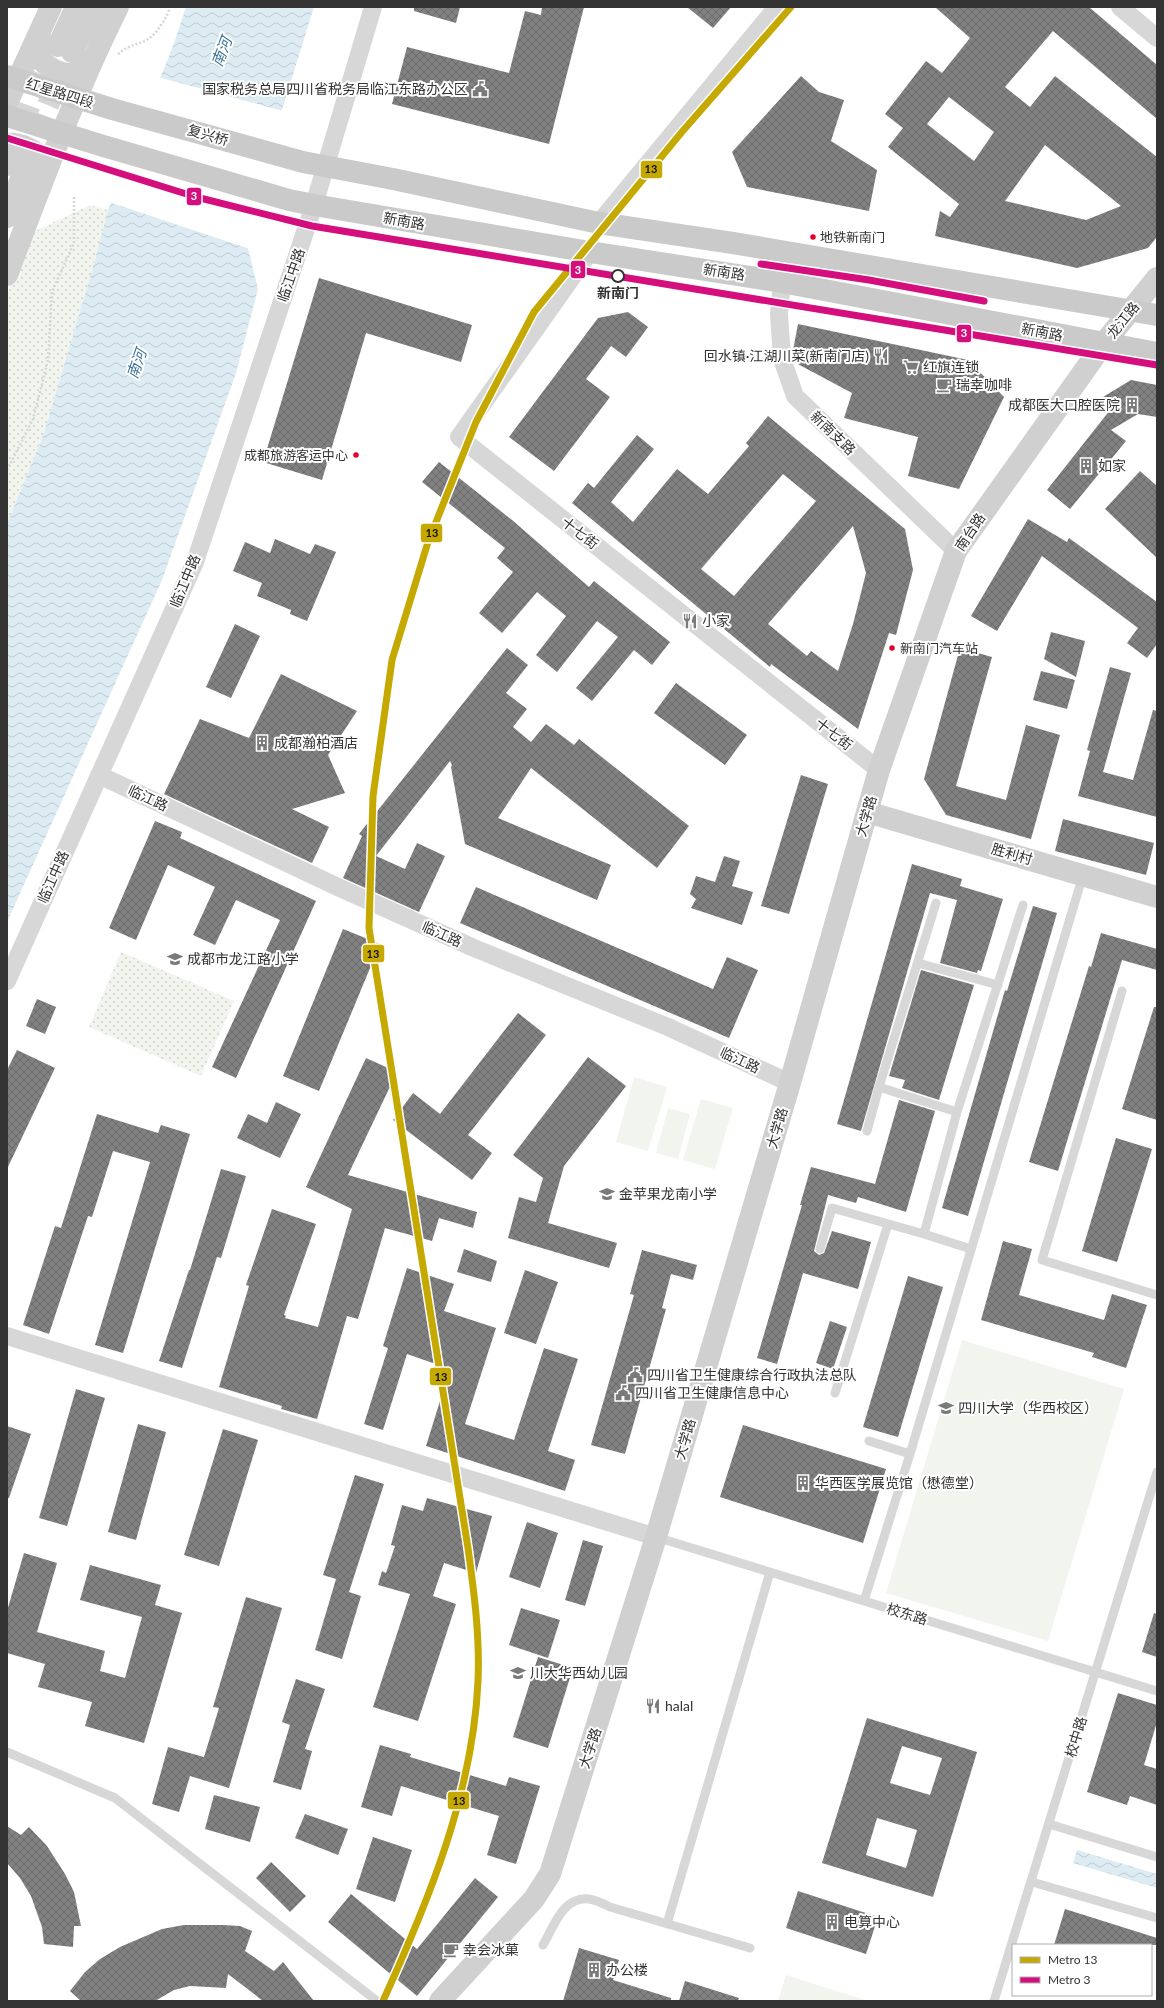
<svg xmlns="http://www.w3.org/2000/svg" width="1164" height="2008" font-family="Lato,'Noto Sans SC',sans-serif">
<defs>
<pattern id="park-dots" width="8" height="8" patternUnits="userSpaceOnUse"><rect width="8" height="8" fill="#f1f5ed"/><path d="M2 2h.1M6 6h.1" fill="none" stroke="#cfd2cc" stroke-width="1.8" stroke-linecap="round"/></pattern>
<pattern id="water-waves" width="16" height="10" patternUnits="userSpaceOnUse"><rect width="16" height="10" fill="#ddebf3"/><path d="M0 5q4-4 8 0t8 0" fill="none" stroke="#becad1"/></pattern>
<pattern id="building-cross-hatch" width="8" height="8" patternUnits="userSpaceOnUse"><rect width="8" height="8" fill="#818181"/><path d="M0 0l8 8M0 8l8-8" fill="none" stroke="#6a6a6a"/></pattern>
</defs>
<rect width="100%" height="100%" fill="#fff"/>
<path fill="#f1f5ed" d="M634,1077L667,1087L648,1151L616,1142Z
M701,1099L733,1108L715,1169L683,1160Z
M668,1108L690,1114L678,1159L656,1153Z
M962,1340L1124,1389L1048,1641L886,1593Z
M786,1975L868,2001H778Z"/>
<path fill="url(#park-dots)" d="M90,205L108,210L91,274L44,433L7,524V295L29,234Z
M121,952L234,1001L201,1076L89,1027Z"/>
<path fill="url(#water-waves)" d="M186,7H314L244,232L258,289L236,373L162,580L7,922V524L44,433L91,274L108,210L173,46Z
M1077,1850L1157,1874V1888L1073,1863Z"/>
<path fill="#fff" d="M158,77L283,111L246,233L250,249L109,202Z"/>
<path fill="url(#building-cross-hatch)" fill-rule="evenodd" d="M414,7H460L456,23L414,11Z
M542,7H584L549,144L392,104L407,47L509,73L525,11L541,15Z
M687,7H731L713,28Z
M935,7H1089L1157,65V119L1053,31L1005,87L1030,107L1055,76L1157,157V237L1148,248L1077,268L935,236L940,211L950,217L959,204L888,147L903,128L885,114L926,61L942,73L970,38ZM949,97L994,132L974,161L927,124ZM1045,145L1121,206L1086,220L1005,201Z
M801,76L819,92L844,100L831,141L877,170L869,211L747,187L732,152Z
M319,278L472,325L461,362L366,333L322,480L263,462Z
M628,312L648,327L626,357L611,346L586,379L610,397L554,471L509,437L598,318Z
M798,324L968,360L1004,397L959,489L908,476L918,437L844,418L852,393L794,362L792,356Z
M1131,380L1157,385V417L1138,414L1111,430L1126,441L1070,509L1047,490L1110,410L1103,397Z
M768,416L905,529L913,570L896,635L889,633L858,729L771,664L770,667L572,503L588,483L594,488L637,435L654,449L611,502L633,522L677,469L708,494L749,446L746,443ZM783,474L816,501L734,596L701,569ZM853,526L866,573L853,624L838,671L811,651L807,656L768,624Z
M439,462L512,520L589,587L594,581L670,642L652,665L634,650L592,701L576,688L618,637L597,621L557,672L536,655L566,616L537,592L502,633L479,613L513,572L497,558L505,548L422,482Z
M1140,471L1157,486V558L1105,509Z
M1028,519L1067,542L1069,538L1157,602V644L1147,658L1127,643L1138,628L1042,556L997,631L971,616Z
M275,539L310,554L315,544L336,552L307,621L290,614L291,610L257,596L262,583L233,571L245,542L270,553Z
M235,624L260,636L231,698L206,687Z
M1051,632L1085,641L1076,677L1044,659Z
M507,648L528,665L506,693L527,709L513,727L531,742L546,724L574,745L579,739L689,826L657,868L531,768L498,818L611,865L597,900L465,844L451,767L452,765L450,761L376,856L405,869L417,843L445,856L419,912L343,878L362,836L359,834Z
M960,648L992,657L956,786L1006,800L1026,725L1060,735L1031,839L946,815L924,779Z
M1110,667L1131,673L1103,772L1133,780L1153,710L1157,711V817L1078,796L1090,751L1087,750Z
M1041,671L1075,680L1067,709L1033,700Z
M281,674L357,711L328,755L345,793L292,809L329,827L312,863L164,794L200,719L249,738Z
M676,683L747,735L725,765L654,713Z
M801,775L828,784L789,914L761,906Z
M1063,819L1154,843L1146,875L1055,851Z
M155,821L182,832L180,838L316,901L236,1078L212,1067L280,920L236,900L215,945L193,935L215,887L168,865L136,940L109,928Z
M724,856L740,861L732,886L753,892L742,925L691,908L696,899L690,894L696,876L715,882Z
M912,864L962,879L960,886L1003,899L981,971L978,970L977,973L940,963L957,900L930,893L861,1131L837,1124Z
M476,887L713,989L727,957L758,970L729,1038L460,923Z
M1033,906L1057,913L968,1216L942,1208L1005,990L1007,991Z
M343,929L380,944L319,1091L283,1076Z
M1101,933L1157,949V970L1122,960L1058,1171L1029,1162L1089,966L1091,967Z
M921,970L974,985L939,1100L902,1088L905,1080L889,1076Z
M37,999L56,1007L45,1034L26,1026Z
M1154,1007H1157V1120L1122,1109Z
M518,1013L546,1035L468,1135L492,1153L472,1180L393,1120L413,1093L440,1114Z
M17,1050L55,1068L7,1169V1070Z
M588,1057L626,1086L564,1166L548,1223L617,1243L609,1268L508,1238L519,1197L536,1202L543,1178L513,1155Z
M366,1058L397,1072L348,1175L477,1212L473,1228L439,1218L432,1241L385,1228L358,1319L347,1316L317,1419L281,1409L282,1406L219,1387L249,1286L246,1285L272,1209L316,1224L284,1315L286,1316L285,1318L318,1327L352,1209L306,1187Z
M899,1100L935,1111L906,1212L858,1197L856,1203L828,1195L814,1251L819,1255L824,1253L832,1231L871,1242L858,1289L803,1273L777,1364L757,1358L802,1205H800L811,1167L875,1184Z
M276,1102L301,1114L280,1158L237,1138L248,1114L267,1123Z
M97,1114L158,1133L161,1125L190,1134L123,1353L95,1345L150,1162L113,1151L92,1217L88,1216L49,1334L23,1325L55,1226L61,1228Z
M1116,1138L1152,1149L1117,1262L1082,1251Z
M221,1169L246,1176L221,1258L217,1257L182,1368L159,1361L189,1270H190Z
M1003,1241L1032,1249L1019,1295L1104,1320L1112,1294L1147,1305L1126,1368L1092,1357L1094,1353L981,1320Z
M464,1249L497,1261L491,1282L457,1272Z
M642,1250L697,1265L693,1280L671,1274L662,1308L666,1309L625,1454L591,1445L634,1295L630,1294Z
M407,1268L454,1284L444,1311L496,1328L465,1424L514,1440L544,1348L578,1359L548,1451L575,1460L565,1491L426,1446L450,1369L407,1354L383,1430L364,1424L388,1348L383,1346Z
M525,1270L558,1282L536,1344L504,1333Z
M908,1276L943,1287L898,1437L863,1427Z
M830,1321L847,1327L833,1369L816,1363Z
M76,1389L105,1398L67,1526L39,1518Z
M138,1424L166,1432L136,1540L108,1532Z
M743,1425L886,1469L863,1543L720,1497Z
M7,1426L31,1434L9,1498H7Z
M223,1429L258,1440L219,1566L184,1555Z
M355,1475L384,1484L349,1592L361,1596L342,1659L315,1650L336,1579L323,1575Z
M427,1498L492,1516L476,1573L444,1563L433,1596L456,1604L418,1721L373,1707L410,1594L378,1585L382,1571L386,1573L395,1546L391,1545L402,1505L423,1511Z
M527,1522L558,1533L540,1588L509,1577Z
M583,1540L603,1546L585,1606L565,1600Z
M24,1553L57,1563L37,1632L105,1651L100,1671L125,1678L142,1617L80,1600L90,1565L161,1585L155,1605L182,1613L144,1743L85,1726L92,1702L38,1687L45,1664L7,1653V1611Z
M246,1597L282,1608L229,1788L190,1776L179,1812L152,1804L168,1747L204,1757L219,1708L213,1707Z
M521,1608L560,1620L548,1658L509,1645Z
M1154,1613L1157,1614V1657L1142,1652Z
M538,1657L573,1668L548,1748L513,1737Z
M296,1679L325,1689L305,1749L312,1751L301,1790L273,1782L290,1725L282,1722Z
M1118,1693L1157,1705V1722L1144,1765L1157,1769V1805L1130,1796L1127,1805L1087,1792Z
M867,1718L977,1752L933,1897L822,1863ZM902,1746L942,1758L930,1795L890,1783ZM877,1818L917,1830L906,1868L866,1855Z
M380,1745L411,1754L410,1757L506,1786L509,1777L540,1786L516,1864L487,1855L499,1816L401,1786L392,1816L361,1807Z
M214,1795L260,1807L250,1842L205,1829Z
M305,1814L348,1829L338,1855L295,1838Z
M7,1826L21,1835L29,1827L47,1846L65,1874L74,1892L81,1926H74L73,1947L44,1944L42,1927L31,1896L20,1878L7,1863Z
M373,1837L412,1850L395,1902L356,1889Z
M271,1862L306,1896L290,1912L256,1878Z
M475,1878L498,1897L417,1996L328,1922L351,1894L417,1949Z
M798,1891L878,1917L866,1954L786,1928Z
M1065,1909L1157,1938V1945H1054Z
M184,1925H223L240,1926L252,1931L245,1951L274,1971L283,1962L314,2001H263L228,1974L226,1988L190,1986L174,1990L155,2001H81L70,1991L85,1972L100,1959L120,1947L162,1929Z
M579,1948L619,1960L613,1980L671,1998V2001H563Z
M685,1981L739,1998L738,2001H679Z"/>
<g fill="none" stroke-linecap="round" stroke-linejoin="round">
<path stroke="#d6d6d6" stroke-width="22" stroke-dasharray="22 11" stroke-linecap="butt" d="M10,157L32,99L47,69
M25,167L48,105L63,73"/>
<path stroke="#d6d6d6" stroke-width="2.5" stroke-dasharray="2 2" stroke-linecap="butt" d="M118,54C129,44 143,44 151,37C158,31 168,16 170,7
M7,470L33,419L48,360L52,292L74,243V196"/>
<path stroke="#d7d7d7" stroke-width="9" d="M918,963L998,985
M1122,991L1042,1260L1157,1295
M879,1087L936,903
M867,1131L879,1087L957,1112
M820,1249L832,1208L924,1234
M971,1249L924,1234L957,1112L1023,905
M835,1393L888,1224
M869,1441L910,1454L1083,875
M656,1537L1157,1691
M864,1601L910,1454
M7,1752L115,1798L377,2001
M1049,1824L1157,1857
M1032,1882L1157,1918
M667,1924L770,1572
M543,1945C554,1926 563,1896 589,1899C596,1900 604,1904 610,1907L750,1948
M994,2001L1157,1472"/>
<path stroke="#d7d7d7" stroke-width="18" d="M1120,7L1157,38
M599,223L777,7
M590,252L459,437L879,770
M782,282L779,314L782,359L795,396L956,551
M99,775L340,888L474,948L668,1027L790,1083
M7,981L195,562L314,205L373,7
M7,1336L656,1537"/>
<path stroke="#d0d0d0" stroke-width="22" d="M40,33C39,38 37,46 38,52C41,66 62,77 76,73C84,71 88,63 93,58
M58,46L76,7
M72,52L94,7
M7,103L51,7
M7,144C19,143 41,150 43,164C44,169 42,175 41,180
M7,165L10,157
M7,217L25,167
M7,275C41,184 75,94 118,7
M867,812L1157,897
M440,2001L534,1899L550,1874L656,1537L790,1083L879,770L956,551L1104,343L1157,278"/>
<path stroke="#cacaca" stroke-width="22" d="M7,76L112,109L303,162L393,179L599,223L733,243L1157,315
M7,116L100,145L289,200L314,205L590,252L782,282L1157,353"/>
<g stroke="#fff" stroke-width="10">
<path id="metro-1" d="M383,2001C429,1900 473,1793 478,1681C480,1636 474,1592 468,1548L369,928L373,796L392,660L428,542L476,422L534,312L681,133L791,7"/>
</g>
<g stroke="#fff" stroke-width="10">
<path id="metro-2" d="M7,138L196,197L312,226L1157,365
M761,264L869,280L984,301"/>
</g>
<use href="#metro-1" stroke="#c5a900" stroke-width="7"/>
<use href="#metro-2" stroke="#d40f7d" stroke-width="7"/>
</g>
<defs>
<g id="civic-bare" transform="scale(1.2)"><path d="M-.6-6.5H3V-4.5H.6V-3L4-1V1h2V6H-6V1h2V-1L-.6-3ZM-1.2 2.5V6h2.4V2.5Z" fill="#7a7a7a" stroke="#fff" stroke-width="2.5" paint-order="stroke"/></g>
<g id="restaurant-bare" transform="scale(1.2)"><path d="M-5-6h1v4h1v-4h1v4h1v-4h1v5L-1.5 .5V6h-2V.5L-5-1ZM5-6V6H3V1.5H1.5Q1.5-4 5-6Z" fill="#7a7a7a" stroke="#fff" stroke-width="2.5" paint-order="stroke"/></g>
<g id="supermarket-bare" transform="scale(1.2)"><path d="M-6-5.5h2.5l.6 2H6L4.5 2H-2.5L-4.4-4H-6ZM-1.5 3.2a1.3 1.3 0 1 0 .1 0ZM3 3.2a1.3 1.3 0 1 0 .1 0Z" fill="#7a7a7a" stroke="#fff" stroke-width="2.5" paint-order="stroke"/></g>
<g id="cafe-bare" transform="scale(1.2)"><path d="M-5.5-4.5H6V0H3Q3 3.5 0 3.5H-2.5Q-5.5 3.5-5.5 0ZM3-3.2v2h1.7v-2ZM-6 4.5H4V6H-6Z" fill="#7a7a7a" stroke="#fff" stroke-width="2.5" paint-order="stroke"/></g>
<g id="building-bare" transform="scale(1.2)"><path d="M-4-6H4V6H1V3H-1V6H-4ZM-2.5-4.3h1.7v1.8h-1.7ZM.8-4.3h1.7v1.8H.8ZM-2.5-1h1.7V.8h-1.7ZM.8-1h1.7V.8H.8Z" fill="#7a7a7a" stroke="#fff" stroke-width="2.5" paint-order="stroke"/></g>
<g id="school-bare" transform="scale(1.2)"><path d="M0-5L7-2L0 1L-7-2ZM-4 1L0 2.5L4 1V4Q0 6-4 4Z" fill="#7a7a7a" stroke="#fff" stroke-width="2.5" paint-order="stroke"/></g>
<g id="university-bare" transform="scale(1.2)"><path d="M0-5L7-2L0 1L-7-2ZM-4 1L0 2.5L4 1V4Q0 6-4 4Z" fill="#7a7a7a" stroke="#fff" stroke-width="2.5" paint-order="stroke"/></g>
</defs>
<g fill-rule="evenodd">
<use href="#civic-bare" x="480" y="89"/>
<use href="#restaurant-bare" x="881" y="356"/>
<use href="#supermarket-bare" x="911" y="367"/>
<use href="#cafe-bare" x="944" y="385"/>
<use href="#building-bare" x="1132" y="405"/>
<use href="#building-bare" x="1086" y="466"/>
<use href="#restaurant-bare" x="690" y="621"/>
<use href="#building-bare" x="262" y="743"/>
<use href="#school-bare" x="175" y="959"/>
<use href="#school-bare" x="607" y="1194"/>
<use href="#civic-bare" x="635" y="1375"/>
<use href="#civic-bare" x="623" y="1393"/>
<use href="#university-bare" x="946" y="1408"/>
<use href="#building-bare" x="803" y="1483"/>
<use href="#school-bare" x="518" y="1673"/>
<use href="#restaurant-bare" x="653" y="1706"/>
<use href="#building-bare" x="832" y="1922"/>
<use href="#cafe-bare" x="451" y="1950"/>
<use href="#building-bare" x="594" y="1970"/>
</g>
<g fill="#e4002b" stroke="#fff" stroke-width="1.5">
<circle cx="813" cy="237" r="3.5"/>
<circle cx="356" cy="455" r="3.5"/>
<circle cx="892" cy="648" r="3.5"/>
</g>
<circle fill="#fff" stroke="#333" stroke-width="2" cx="618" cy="276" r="6"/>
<g text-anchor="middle" stroke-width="4" stroke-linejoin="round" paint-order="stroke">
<g font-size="13" fill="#333" stroke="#fff" text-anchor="start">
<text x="820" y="242">地铁新南门</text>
<text x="348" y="460" text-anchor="end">成都旅游客运中心</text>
<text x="900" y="653">新南门汽车站</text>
</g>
<g font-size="14" fill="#333" stroke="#fff" text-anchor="start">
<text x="468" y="94" text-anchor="end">国家税务总局四川省税务局临江东路办公区</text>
<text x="869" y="361" text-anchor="end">回水镇·江湖川菜(新南门店)</text>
<text x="923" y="372">红旗连锁</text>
<text x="956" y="390">瑞幸咖啡</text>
<text x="1120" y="410" text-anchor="end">成都医大口腔医院</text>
<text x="1098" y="471">如家</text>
<text x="702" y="626">小家</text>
<text x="274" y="748">成都瀚柏酒店</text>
<text x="187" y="964">成都市龙江路小学</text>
<text x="619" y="1199">金苹果龙南小学</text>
<text x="647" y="1380">四川省卫生健康综合行政执法总队</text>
<text x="635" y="1398">四川省卫生健康信息中心</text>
<text x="958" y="1413">四川大学（华西校区）</text>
<text x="815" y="1488">华西医学展览馆（懋德堂）</text>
<text x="530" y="1678">川大华西幼儿园</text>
<text x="665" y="1711">halal</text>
<text x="844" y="1927">电算中心</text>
<text x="463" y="1955">幸会冰菓</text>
<text x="606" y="1975">办公楼</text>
</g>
<g font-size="14" fill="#333" stroke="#fff">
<text transform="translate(60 93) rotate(17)" y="5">红星路四段</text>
<text transform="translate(208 135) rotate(16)" y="5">复兴桥</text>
<text transform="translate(404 221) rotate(10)" y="5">新南路</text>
<text transform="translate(724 272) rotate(9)" y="5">新南路</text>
<text transform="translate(291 275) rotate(-71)" y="5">临江中路</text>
<text transform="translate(1123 320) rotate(-51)" y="5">龙江路</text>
<text transform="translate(1042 332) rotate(11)" y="5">新南路</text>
<text transform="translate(833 433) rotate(44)" y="5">新南支路</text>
<text transform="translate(970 532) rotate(-56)" y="5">南台路</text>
<text transform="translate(580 533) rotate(38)" y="5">十七街</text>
<text transform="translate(185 581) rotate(-67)" y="5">临江中路</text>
<text transform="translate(834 734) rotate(38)" y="5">十七街</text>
<text transform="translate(148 798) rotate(25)" y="5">临江路</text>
<text transform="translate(866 816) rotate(-74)" y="5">大学路</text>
<text transform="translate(1012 854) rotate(16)" y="5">胜利村</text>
<text transform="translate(53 877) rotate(-66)" y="5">临江中路</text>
<text transform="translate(442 934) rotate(24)" y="5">临江路</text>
<text transform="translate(740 1060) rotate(25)" y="5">临江路</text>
<text transform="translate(777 1128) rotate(-74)" y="5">大学路</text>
<text transform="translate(685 1439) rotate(-74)" y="5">大学路</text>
<text transform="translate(907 1614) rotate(17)" y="5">校东路</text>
<text transform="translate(1076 1737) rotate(-73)" y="5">校中路</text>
<text transform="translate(590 1748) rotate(-72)" y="5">大学路</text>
</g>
<g font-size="14" font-weight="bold" fill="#333" stroke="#fff">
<text x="618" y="298">新南门</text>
</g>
<g font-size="15" font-style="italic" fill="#3f7597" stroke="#fff">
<text transform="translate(222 52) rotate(-69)" y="5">南河</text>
<text transform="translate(137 364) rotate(-71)" y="5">南河</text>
</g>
</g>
<g stroke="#fff" stroke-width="1.5">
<rect x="640" y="160" width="23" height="19" rx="4" fill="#c5a900"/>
<rect x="186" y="187" width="16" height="19" rx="4" fill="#d40f7d"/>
<rect x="570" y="260" width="16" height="19" rx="4" fill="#d40f7d"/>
<rect x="956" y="324" width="16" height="19" rx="4" fill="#d40f7d"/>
<rect x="420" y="523" width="23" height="20" rx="4" fill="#c5a900"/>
<rect x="362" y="944" width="23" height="19" rx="4" fill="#c5a900"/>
<rect x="429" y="1367" width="23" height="19" rx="4" fill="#c5a900"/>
<rect x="447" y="1791" width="23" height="19" rx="4" fill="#c5a900"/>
</g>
<g font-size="11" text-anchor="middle" font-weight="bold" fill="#fff">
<text x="194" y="200">3</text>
<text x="578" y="274">3</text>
<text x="964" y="337">3</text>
</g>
<g font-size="11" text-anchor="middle" font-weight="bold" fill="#111">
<text x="651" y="173">13</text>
<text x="432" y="537">13</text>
<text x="373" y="958">13</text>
<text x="441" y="1381">13</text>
<text x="459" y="1805">13</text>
</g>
<rect width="1164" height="2008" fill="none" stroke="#333333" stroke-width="16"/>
<rect x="1012" y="1944" width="140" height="52" fill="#ffffff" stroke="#adadad"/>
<rect x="1020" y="1957" width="20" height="6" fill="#c5a900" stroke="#adadad"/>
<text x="1048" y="1964" font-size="12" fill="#333333">Metro 13</text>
<rect x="1020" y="1977" width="20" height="6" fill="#d40f7d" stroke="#adadad"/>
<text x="1048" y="1984" font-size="12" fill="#333333">Metro 3</text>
</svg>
